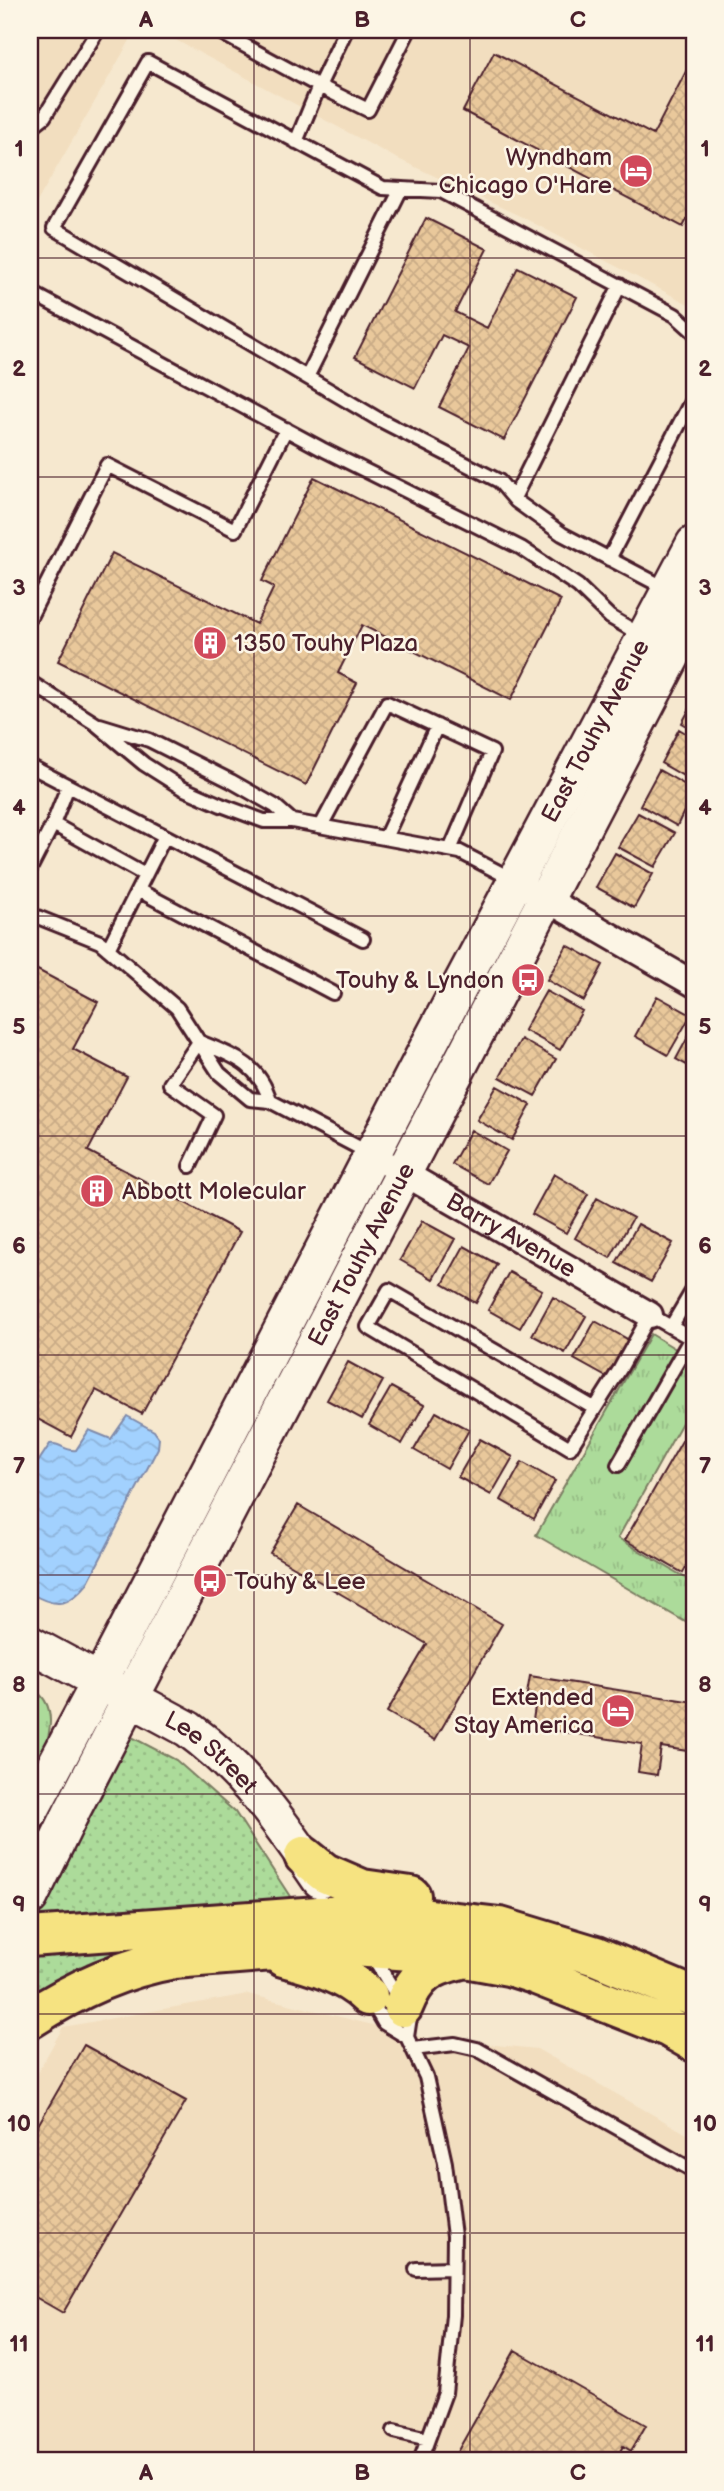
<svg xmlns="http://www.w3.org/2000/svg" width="724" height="2491" font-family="'Balsamiq Sans',sans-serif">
<defs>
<pattern id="grass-dots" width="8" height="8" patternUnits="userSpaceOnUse" patternTransform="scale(1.75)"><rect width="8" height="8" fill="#acdb9a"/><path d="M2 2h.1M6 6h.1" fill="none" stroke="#96bc85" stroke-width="1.8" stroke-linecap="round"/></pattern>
<pattern id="park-tufts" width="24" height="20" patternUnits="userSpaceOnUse" patternTransform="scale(1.75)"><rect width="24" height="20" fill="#acdb9a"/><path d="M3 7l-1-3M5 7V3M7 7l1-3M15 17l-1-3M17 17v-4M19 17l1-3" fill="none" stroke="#96bc85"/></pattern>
<pattern id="water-waves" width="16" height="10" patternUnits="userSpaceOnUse" patternTransform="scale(1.75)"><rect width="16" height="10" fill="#a2d1fe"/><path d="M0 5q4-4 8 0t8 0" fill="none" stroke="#8db3da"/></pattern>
<pattern id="building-cross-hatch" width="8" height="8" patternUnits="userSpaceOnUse" patternTransform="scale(1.75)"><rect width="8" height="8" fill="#e9c89b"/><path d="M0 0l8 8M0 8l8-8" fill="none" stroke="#c9ab86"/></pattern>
</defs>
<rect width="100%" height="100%" fill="#f6e8cf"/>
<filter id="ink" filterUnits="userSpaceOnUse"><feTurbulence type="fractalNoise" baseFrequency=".0143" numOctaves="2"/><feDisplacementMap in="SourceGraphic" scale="14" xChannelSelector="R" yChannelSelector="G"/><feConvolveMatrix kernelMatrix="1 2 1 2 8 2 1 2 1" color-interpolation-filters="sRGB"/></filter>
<g filter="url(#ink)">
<path fill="#f2debf" d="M30,30H136L30,214Z
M157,30H694V307L522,217L394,157Z
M248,1994L425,2038L537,2049L694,2138V2461H30V2086L63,2027Z"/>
<path fill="url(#grass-dots)" stroke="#7b7d62" stroke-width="2" d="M124,1733L176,1760L235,1812L291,1898L288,1903L30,1919Z
M299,1925L30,2007V1947Z"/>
<path fill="url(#park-tufts)" stroke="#7b7d62" stroke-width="2" d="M651,1334L694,1360V1401L618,1538L694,1583V1627L536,1535Z
M30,1688C67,1705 44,1756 30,1782Z"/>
<path fill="url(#water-waves)" stroke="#7f8aaa" stroke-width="2" d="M127,1416L154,1431L159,1438L158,1448L87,1584C68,1607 55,1608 30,1593V1462H38L50,1444C59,1442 66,1452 76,1450L89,1430L111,1439Z"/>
<path fill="url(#building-cross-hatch)" stroke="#4a1f2b" stroke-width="2" d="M494,52L653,135L694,56V206L683,227L463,111Z
M426,218L487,249L455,312L487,328L518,267L577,297L504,440L439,407L469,348L442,335L415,388L355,357Z
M314,477L561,600L511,700L362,625L338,673L357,683L306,785L58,661L112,553L256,624L274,587L262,581Z
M694,701V730L682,723Z
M679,729L694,738V782L661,763Z
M659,770L694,790L677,826L640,805Z
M638,813L675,833L655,867L618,847Z
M615,853L653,874L634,908L596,887Z
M567,945L603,965L584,1001L547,980Z
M30,966L98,1002L73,1049L127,1077L88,1151L240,1232L142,1414L96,1390L71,1437L30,1415Z
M546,991L582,1011L560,1050L524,1030Z
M657,996L691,1015L668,1055L635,1036Z
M694,1026V1069L676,1059Z
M521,1039L556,1059L535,1096L500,1077Z
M497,1086L531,1105L512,1140L477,1120Z
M471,1130L507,1151L488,1184L452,1164Z
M554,1174L588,1194L566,1233L532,1214Z
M597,1198L633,1218L610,1258L575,1238Z
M422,1221L455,1239L433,1279L400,1260Z
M638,1224L673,1243L651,1282L616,1263Z
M464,1246L497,1264L476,1303L443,1284Z
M509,1272L542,1290L520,1328L488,1310Z
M553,1297L586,1316L565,1353L532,1335Z
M595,1321L629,1340L608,1378L574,1359Z
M348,1362L383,1381L362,1419L327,1400Z
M391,1387L424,1405L402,1444L369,1425Z
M436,1412L469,1430L447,1469L414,1450Z
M694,1420V1579L686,1567L683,1573L625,1540Z
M480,1439L513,1457L491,1495L458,1477Z
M522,1462L555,1481L534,1519L501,1500Z
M298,1505L502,1624L435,1740L387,1712L427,1644L270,1553Z
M530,1676L694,1702V1752L661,1747L657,1775L638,1772L642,1744L532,1727L535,1707L525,1706Z
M84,2045L186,2101L63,2313L30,2294V2139Z
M515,2350L646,2425L631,2451L623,2446L615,2461H452Z"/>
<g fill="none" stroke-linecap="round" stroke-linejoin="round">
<g stroke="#4a1f2b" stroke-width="18">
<path id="lane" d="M216,30L319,86L296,142
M346,30L319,86L368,110L409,30
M30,128L44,117L98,30
M30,292L322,449L521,548L578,586L610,617L641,635
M307,377L401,189
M514,498L620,285
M609,559L694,396
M667,589L562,534L516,501L499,481L378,419L54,228L148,62L383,188L441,191L675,315L694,332
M30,617L107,465L235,530L286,429
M30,682L96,724L144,764L182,788L221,805L264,821H292L460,852L512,879
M100,725L149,740L231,781L275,806L292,821
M30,766L165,836
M53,824L145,875
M321,826L387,703L492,752L450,850
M385,838L437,726
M30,869L53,824L68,786
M138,890L333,993
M30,914L100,942L177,1008L219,1073L250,1099L270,1101L371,1154
M108,949L165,836L363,939
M200,1042C233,1056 259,1063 270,1101
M190,1166L214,1115L170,1084L199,1042
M671,1327L694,1288
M594,1408L389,1290L368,1327L570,1448L620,1369L650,1315L694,1340
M618,1465L691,1338
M372,1955L410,2017L407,2037L426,2077L445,2163L454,2236L453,2315L445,2393L420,2461
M370,1999L384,2023L407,2037
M413,2049L455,2044L477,2049L694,2171
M416,2269L453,2268
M394,2431L428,2439"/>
</g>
<g stroke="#4a1f2b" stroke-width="30">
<g id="street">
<path d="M534,892L694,984"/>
<path id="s1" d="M390,1165L650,1315"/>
</g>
</g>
<g stroke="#4a1f2b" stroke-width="40">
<g id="secondary">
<path id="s2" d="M30,1644L188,1729C243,1769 282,1824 320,1880"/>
<path id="s3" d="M30,1812L100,1681L431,1041L694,544"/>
<path id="s4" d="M30,1897L73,1809L694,614"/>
</g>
</g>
<g stroke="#4a1f2b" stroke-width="44">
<path id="primary" d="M304,1856L325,1873L362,1889L411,1896
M30,1937L318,1916H405L500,1927L596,1956L694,1997
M283,1957C313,1965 345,1974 368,1996
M403,2007C417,1972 431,1966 466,1958
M30,2019C74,1990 122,1968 174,1959L338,1946L412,1951L460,1957L509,1966L534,1974L668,2027L694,2042"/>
</g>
<use href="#lane" stroke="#fcf5e5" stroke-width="12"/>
<use href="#street" stroke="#fcf5e5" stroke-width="24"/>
<use href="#secondary" stroke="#fcf5e5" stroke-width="35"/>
<use href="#primary" stroke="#f6e381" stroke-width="38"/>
</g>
</g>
<path fill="none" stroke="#4a1f2b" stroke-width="2" stroke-opacity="0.55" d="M254,30V2461M470,30V2461M30,258H694M30,477H694M30,697H694M30,916H694M30,1136H694M30,1355H694M30,1575H694M30,1794H694M30,2014H694M30,2233H694"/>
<defs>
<g id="hotel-disc" transform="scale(1.75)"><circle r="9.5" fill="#d1495b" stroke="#fcf5e5"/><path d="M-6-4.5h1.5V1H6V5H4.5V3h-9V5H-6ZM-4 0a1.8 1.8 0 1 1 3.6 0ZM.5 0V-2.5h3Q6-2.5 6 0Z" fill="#fff"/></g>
<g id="building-disc" transform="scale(1.75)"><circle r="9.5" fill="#d1495b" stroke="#fcf5e5"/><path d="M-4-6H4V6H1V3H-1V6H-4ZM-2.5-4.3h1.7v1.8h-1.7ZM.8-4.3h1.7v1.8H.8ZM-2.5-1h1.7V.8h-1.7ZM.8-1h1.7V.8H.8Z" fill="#fff"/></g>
<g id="bus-disc" transform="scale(1.75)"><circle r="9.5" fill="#d1495b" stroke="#fcf5e5"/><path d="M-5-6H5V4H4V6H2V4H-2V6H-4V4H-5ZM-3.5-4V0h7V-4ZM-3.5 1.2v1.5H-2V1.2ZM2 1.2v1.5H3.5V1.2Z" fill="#fff"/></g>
</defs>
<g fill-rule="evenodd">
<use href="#hotel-disc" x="636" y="171"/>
<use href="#building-disc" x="210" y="643"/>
<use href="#bus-disc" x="528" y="980"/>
<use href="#building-disc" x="97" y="1191"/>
<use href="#bus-disc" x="210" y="1581"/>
<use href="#hotel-disc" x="618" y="1711"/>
</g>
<g text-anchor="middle" stroke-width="5" stroke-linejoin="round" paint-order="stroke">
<g font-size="24" fill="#4a1f2b" stroke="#fcf5e5" text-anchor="end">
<text x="612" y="165">Wyndham<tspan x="612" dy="28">Chicago O'Hare</tspan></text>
<text x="234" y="651" text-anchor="start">1350 Touhy Plaza</text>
<text x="504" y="988">Touhy &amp; Lyndon</text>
<text x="122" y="1199" text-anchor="start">Abbott Molecular</text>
<text x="234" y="1589" text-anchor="start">Touhy &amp; Lee</text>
<text x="594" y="1705">Extended<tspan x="594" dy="28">Stay America</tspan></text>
</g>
<g font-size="24" fill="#4a1f2b" stroke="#fcf5e5">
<text dy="8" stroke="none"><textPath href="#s3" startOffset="1220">East Touhy Avenue</textPath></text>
<text dy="8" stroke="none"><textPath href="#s1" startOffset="140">Barry Avenue</textPath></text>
<text dy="8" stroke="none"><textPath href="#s4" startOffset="723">East Touhy Avenue</textPath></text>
<text dy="8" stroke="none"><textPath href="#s2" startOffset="212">Lee Street</textPath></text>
</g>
</g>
<rect width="724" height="2491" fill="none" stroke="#fcf5e5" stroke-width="77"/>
<rect x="38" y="38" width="648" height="2414" fill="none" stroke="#4a1f2b" stroke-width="2.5"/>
<g font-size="23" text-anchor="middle" font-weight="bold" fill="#4a1f2b">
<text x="146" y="27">A</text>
<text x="362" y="27">B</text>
<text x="578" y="27">C</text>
<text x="19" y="156">1</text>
<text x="705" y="156">1</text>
<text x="19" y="376">2</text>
<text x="705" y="376">2</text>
<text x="19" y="595">3</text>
<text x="705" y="595">3</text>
<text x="19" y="815">4</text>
<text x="705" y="815">4</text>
<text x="19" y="1034">5</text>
<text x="705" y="1034">5</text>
<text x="19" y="1253">6</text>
<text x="705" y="1253">6</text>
<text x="19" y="1473">7</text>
<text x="705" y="1473">7</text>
<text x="19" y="1692">8</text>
<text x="705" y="1692">8</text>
<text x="19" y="1912">9</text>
<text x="705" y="1912">9</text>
<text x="19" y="2131">10</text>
<text x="705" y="2131">10</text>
<text x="19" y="2351">11</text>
<text x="705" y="2351">11</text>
<text x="146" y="2480">A</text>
<text x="362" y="2480">B</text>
<text x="578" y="2480">C</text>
</g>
</svg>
